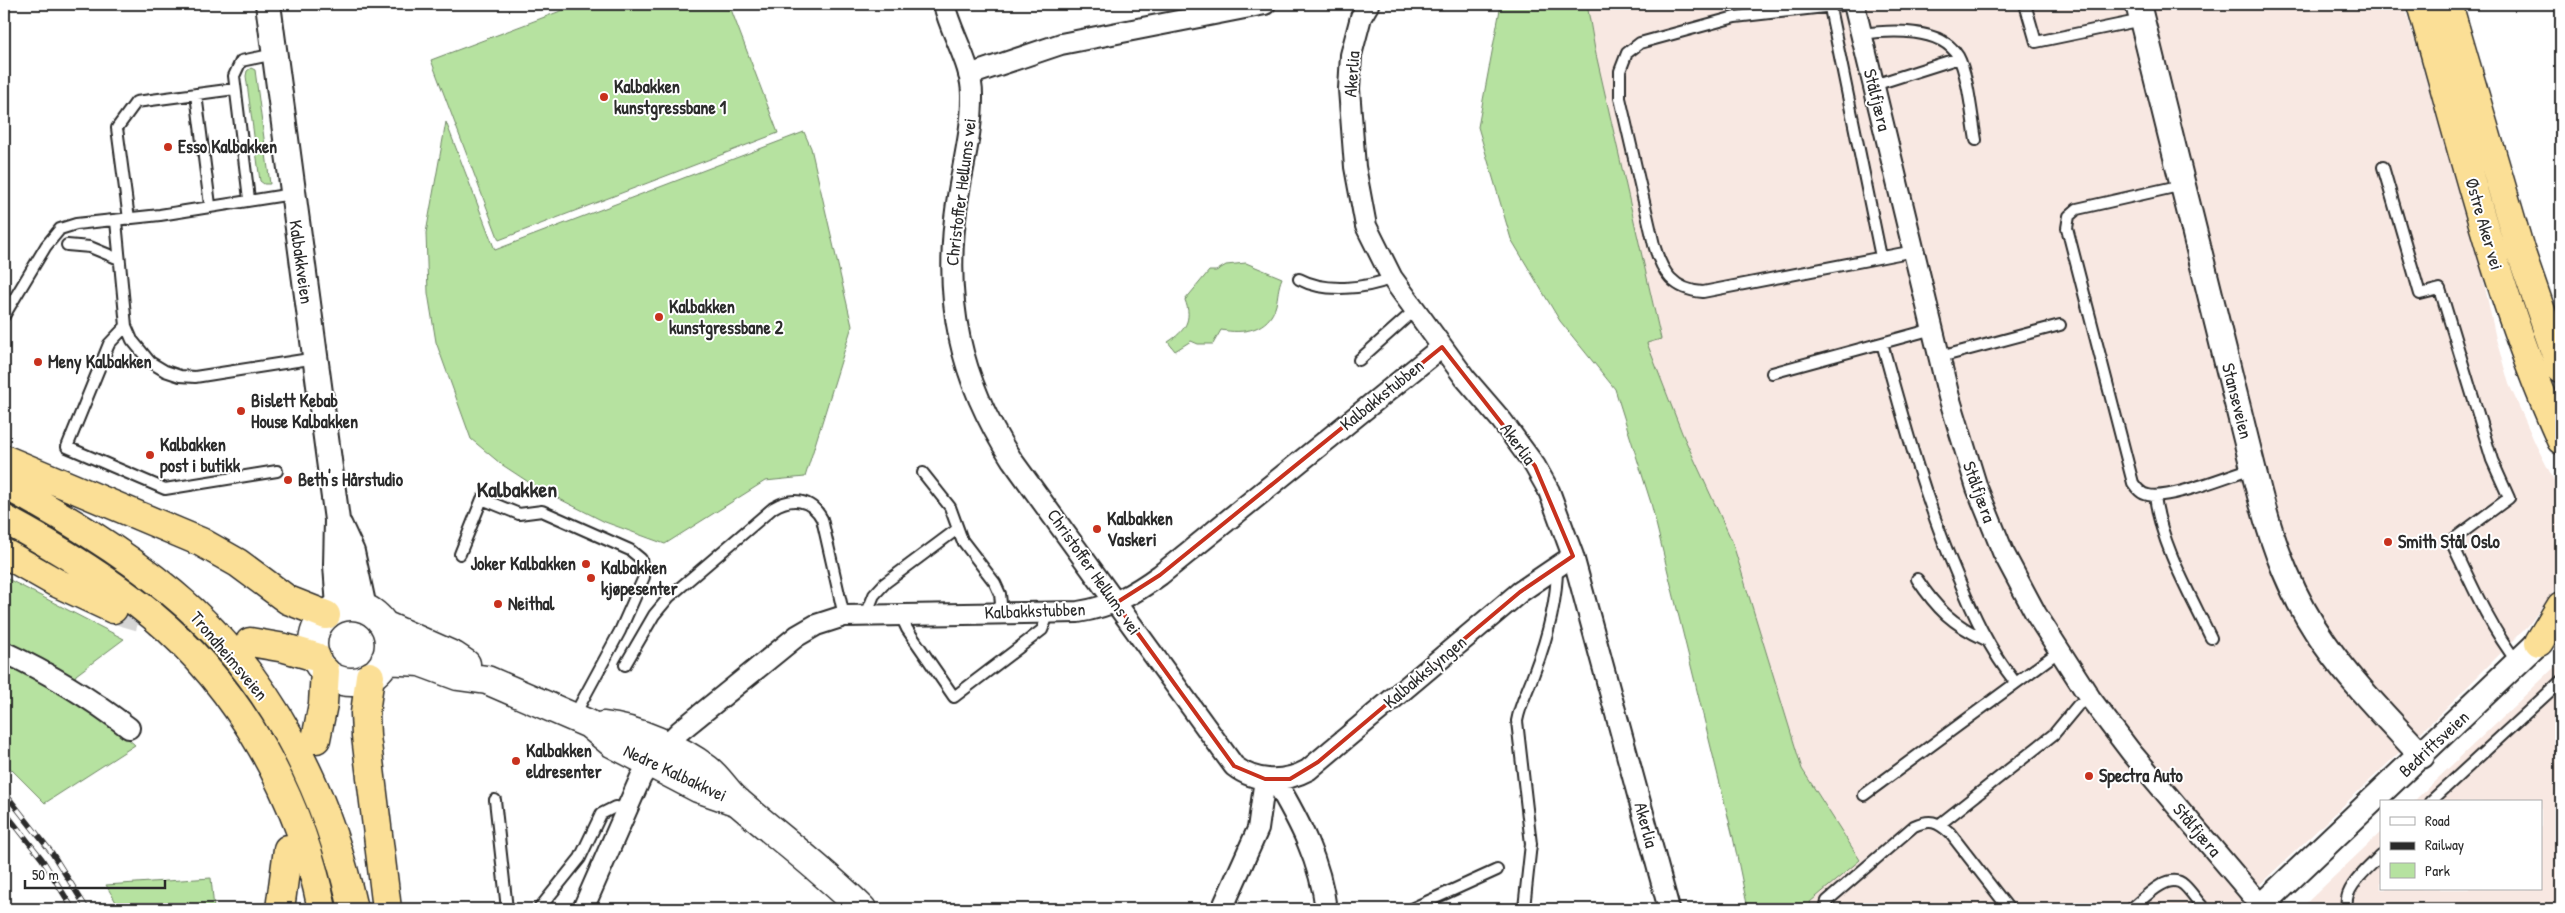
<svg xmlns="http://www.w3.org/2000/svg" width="2565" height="913" font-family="'Patrick Hand',sans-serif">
<rect width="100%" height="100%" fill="#fff"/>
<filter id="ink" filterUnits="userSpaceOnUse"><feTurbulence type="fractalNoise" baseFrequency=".02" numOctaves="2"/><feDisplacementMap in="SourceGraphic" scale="10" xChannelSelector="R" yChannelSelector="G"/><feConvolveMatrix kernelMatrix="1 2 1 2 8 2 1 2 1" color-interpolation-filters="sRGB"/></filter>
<g filter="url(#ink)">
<path fill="#f8e8e2" d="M1587,4H2404L2482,273L2496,339L2509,384L2536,445L2561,494V581L2528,626L2439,715L2234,909H1812L1810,902L1860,860L1802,769L1732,541L1682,433L1646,343L1661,338L1595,50Z
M2561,661V909H2300L2381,832V889H2541V802H2413Z"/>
<path fill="#b6e2a0" stroke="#708666" d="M579,4H729L778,133L499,240L431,60Z
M1501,4H1587L1595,50L1661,339L1647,343L1682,433L1732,541L1802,769L1860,860L1810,902L1812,909H1748L1733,837L1651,503L1615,389L1560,321L1511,239L1478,127Z
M251,68L255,70L270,184H264L260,181L246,76L247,71Z
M446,122L495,250L804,132L811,148L852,326L805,477L765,481L665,544L605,522L536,487L501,464L471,439L436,342L428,293L426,233Z
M1246,263L1282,278C1278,287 1278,296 1276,305C1269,331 1243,334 1221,330L1213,344H1198L1191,341L1175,351L1168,342C1185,331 1193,320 1185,300L1209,271H1216L1226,265Z
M4,577L124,639L76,675L71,688L135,745L45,803L4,762Z
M211,878L214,909H120L106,885Z"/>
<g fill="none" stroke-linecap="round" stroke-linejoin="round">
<path stroke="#d5d5d5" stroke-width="28" stroke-dasharray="28 14" stroke-linecap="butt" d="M113,609L175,627L230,638"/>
<g stroke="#2b2b2b" stroke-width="14">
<path id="service" d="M1851,4L1735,17L1640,43L1627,53L1620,71V98L1654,245C1662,272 1673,290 1703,292L1914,251
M2025,4L2036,42L2142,20
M1830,8L1881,257
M1861,34C1890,30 1941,27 1958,56C1968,74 1972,118 1976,140
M1874,85L1959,58
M196,94L210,205
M2383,167L2420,294L2440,289L2492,460L2509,498L2451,541C2471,583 2489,626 2518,663
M2183,185L2077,209L2069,216L2067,228L2133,483C2137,489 2141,494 2148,495C2170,500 2229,475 2253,468
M249,199L234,76L241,61L275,54
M129,219L117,128L136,102L235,89
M116,221L126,326L132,340L150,362L165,371L180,376L195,377L316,358
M67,245L90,247L119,259
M1299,279C1325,293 1365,289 1392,278
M4,316L46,246L60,229L76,224L160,215L292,194
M126,326L109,344L67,447L165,489L277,471
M1882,343C1904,422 1925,500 1957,575C1973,614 1989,649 2015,682
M1940,357L2060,325
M1359,360L1415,310
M1772,373L1933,329
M923,473L950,507L962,540L995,583L1000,594L1002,613
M2155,496C2161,545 2190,594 2211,638
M460,554L482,499L519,514L542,511L630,550L641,559L644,577L620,631L574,716
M1917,579C1937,609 1952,624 1986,640
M900,614L907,629L954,697L1042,630L1049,613
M866,615L874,595L885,583L956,530
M625,665L654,615L669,597L773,508C791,497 811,498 822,519L844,616
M1864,795L2058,652
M495,800L507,909
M2430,802L2561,681
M1940,824L2054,734L2078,705L2090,698
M1524,908L1531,844L1517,721C1520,704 1528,690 1534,673C1547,639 1557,604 1557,567
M539,909L580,858L601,814L615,807L626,808
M1411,909L1497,870
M1825,909L1827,901L1914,826C1930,819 1937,821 1950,833L2009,909
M2131,909C2142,900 2169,870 2184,885C2192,892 2197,902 2205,909
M2348,909C2340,890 2369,868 2381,855"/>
</g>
<g stroke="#2b2b2b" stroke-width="24">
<path id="minor" d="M944,4C951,35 973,65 972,98C972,133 962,168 957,203C943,300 959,378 1012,460L1234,766C1256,783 1284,783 1308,770L1520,592L1573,556
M1366,4L1368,5L1361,17L1351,55L1349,89L1355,167L1366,226L1392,278L1465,378L1502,421L1535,466L1549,491L1573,556L1669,909
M1854,4L1949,397L1977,488L2003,552L2036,614L2090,698L2131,752L2264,909
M969,75L1061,44L1265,4
M4,652C49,673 89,697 129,728
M1275,780C1300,822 1320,861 1326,909
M583,909L641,777L657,754L680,731L797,636L816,625L844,616L1078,612C1111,607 1134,594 1160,575L1442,347
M1222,909L1258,829L1265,779"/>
</g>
<g stroke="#2b2b2b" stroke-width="28">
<path id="tertiary" d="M268,4L337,520L336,565L339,607
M2138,4L2259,492C2273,546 2292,598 2325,644C2353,684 2389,720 2422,756
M340,526L352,552L364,608
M2258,909L2539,642"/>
</g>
<g stroke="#2b2b2b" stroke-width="31">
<path id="secondary" d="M313 644a38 38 0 1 1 76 0a38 38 0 1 1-76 0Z
M384,625L454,656L466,664
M385,660L420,662L458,676L487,680L589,724L612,743L698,788L738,802
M603,726C636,729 681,749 707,769C719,778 727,793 739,803C780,838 823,870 862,909"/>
</g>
<g stroke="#2b2b2b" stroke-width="31">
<path id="trunk" d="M2421,4C2463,150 2498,301 2561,440
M2448,4L2520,250L2561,369
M4,459L201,542L238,563L288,600L326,615
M4,484C63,516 120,550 172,593C269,673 327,789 353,909
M4,519C56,547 107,578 153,616C241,689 300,798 322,909
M4,553L55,582L113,609
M250,642L285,648L316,657
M2539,642L2561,606
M370,676L365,713L366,736L387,909
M316,739L323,704L325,671
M280,909L288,849"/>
</g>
<use href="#service" stroke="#fff" stroke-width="10"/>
<use href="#minor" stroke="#fff" stroke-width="20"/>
<use href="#tertiary" stroke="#fff" stroke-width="24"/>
<use href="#secondary" stroke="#fff" stroke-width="28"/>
<use href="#trunk" stroke="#fbdf96" stroke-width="28"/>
<g stroke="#2b2b2b" stroke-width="5.5">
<path id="rail" d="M4,792L52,853L87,909
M4,811L42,859L73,909"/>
</g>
<use href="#rail" stroke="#fff" stroke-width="4" stroke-dasharray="11" stroke-linecap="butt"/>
</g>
</g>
<path fill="none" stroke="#c8321e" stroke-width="4" stroke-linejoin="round" d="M1442,347L1535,466L1573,556L1520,592L1318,762L1290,779H1265L1234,766L1116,603L1160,575Z"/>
<g fill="#c8321e" stroke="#fff" stroke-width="2">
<circle cx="604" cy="97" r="5"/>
<circle cx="168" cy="147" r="5"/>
<circle cx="659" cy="317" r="5"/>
<circle cx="38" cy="362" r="5"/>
<circle cx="241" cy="411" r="5"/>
<circle cx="150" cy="455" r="5"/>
<circle cx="288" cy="480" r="5"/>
<circle cx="1097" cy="529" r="5"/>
<circle cx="2388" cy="542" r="5"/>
<circle cx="586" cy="564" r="5"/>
<circle cx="591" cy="578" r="5"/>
<circle cx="498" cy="604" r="5"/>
<circle cx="516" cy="761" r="5"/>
<circle cx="2089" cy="776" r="5"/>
</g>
<g text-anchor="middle" stroke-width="4" stroke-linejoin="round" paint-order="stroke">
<g font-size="18" fill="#2b2b2b" stroke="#fff">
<text transform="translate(1352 74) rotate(-86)" y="6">Akerlia</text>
<text transform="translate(1877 100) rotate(76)" y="6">Stålfjæra</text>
<text transform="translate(961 192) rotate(-83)" y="6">Christoffer Hellums vei</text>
<text transform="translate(2484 224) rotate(74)" y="6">Østre Aker vei</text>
<text transform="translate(301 262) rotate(82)" y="6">Kalbakkveien</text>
<text transform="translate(1382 395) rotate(-39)" y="6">Kalbakkstubben</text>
<text transform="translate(2237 401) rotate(76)" y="6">Stanseveien</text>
<text transform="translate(1518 444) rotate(54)" y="6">Akerlia</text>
<text transform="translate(1979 492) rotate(70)" y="6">Stålfjæra</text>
<text transform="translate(1094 572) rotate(55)" y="6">Christoffer Hellums vei</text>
<text transform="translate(1035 611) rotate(-2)" y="6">Kalbakkstubben</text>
<text transform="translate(229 656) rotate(50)" y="6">Trondheimsveien</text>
<text transform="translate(1425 672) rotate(-40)" y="6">Kalbakkslyngen</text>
<text transform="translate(2434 744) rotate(-43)" y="6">Bedriftsveien</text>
<text transform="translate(675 773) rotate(25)" y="6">Nedre Kalbakkvei</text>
<text transform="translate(1646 825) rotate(75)" y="6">Akerlia</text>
<text transform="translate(2197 830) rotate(50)" y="6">Stålfjæra</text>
</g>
<g font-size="18" font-weight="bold" fill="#2b2b2b" stroke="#fff" text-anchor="start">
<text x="614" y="93">Kalbakken<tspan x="614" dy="21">kunstgressbane 1</tspan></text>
<text x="178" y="153">Esso Kalbakken</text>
<text x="669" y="313">Kalbakken<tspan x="669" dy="21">kunstgressbane 2</tspan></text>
<text x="48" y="368">Meny Kalbakken</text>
<text x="251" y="407">Bislett Kebab<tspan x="251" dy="21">House Kalbakken</tspan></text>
<text x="160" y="451">Kalbakken<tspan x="160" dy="21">post i butikk</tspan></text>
<text x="298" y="486">Beth's Hårstudio</text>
<text x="1107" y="525">Kalbakken<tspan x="1107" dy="21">Vaskeri</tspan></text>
<text x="2398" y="548">Smith Stål Oslo</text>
<text x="576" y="570" text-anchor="end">Joker Kalbakken</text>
<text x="601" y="574">Kalbakken<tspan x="601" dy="21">kjøpesenter</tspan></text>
<text x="508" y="610">Neithal</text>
<text x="526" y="757">Kalbakken<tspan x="526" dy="21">eldresenter</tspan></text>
<text x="2099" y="782">Spectra Auto</text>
</g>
<g font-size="22" font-weight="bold" fill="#2b2b2b" stroke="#fff">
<text x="517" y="497">Kalbakken</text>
</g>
</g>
<rect width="2565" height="913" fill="none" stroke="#fff" stroke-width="20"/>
<rect x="10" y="10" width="2545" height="893" fill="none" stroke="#2b2b2b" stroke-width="2" filter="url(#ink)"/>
<rect x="2380" y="800" width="162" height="90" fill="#ffffff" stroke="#aaaaaa"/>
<rect x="2390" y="817" width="25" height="8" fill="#ffffff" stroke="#aaaaaa"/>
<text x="2425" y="826" font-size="15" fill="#2b2b2b">Road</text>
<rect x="2390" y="842" width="25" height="8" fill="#2b2b2b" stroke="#aaaaaa"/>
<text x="2425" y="850" font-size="15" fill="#2b2b2b">Railway</text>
<rect x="2390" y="863" width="25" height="15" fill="#b6e2a0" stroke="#aaaaaa"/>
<text x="2425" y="876" font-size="15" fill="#2b2b2b">Park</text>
<path d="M25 880v8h140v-8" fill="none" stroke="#2b2b2b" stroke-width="2.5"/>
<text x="32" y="880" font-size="15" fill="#2b2b2b" stroke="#ffffff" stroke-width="4" paint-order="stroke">50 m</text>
</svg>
